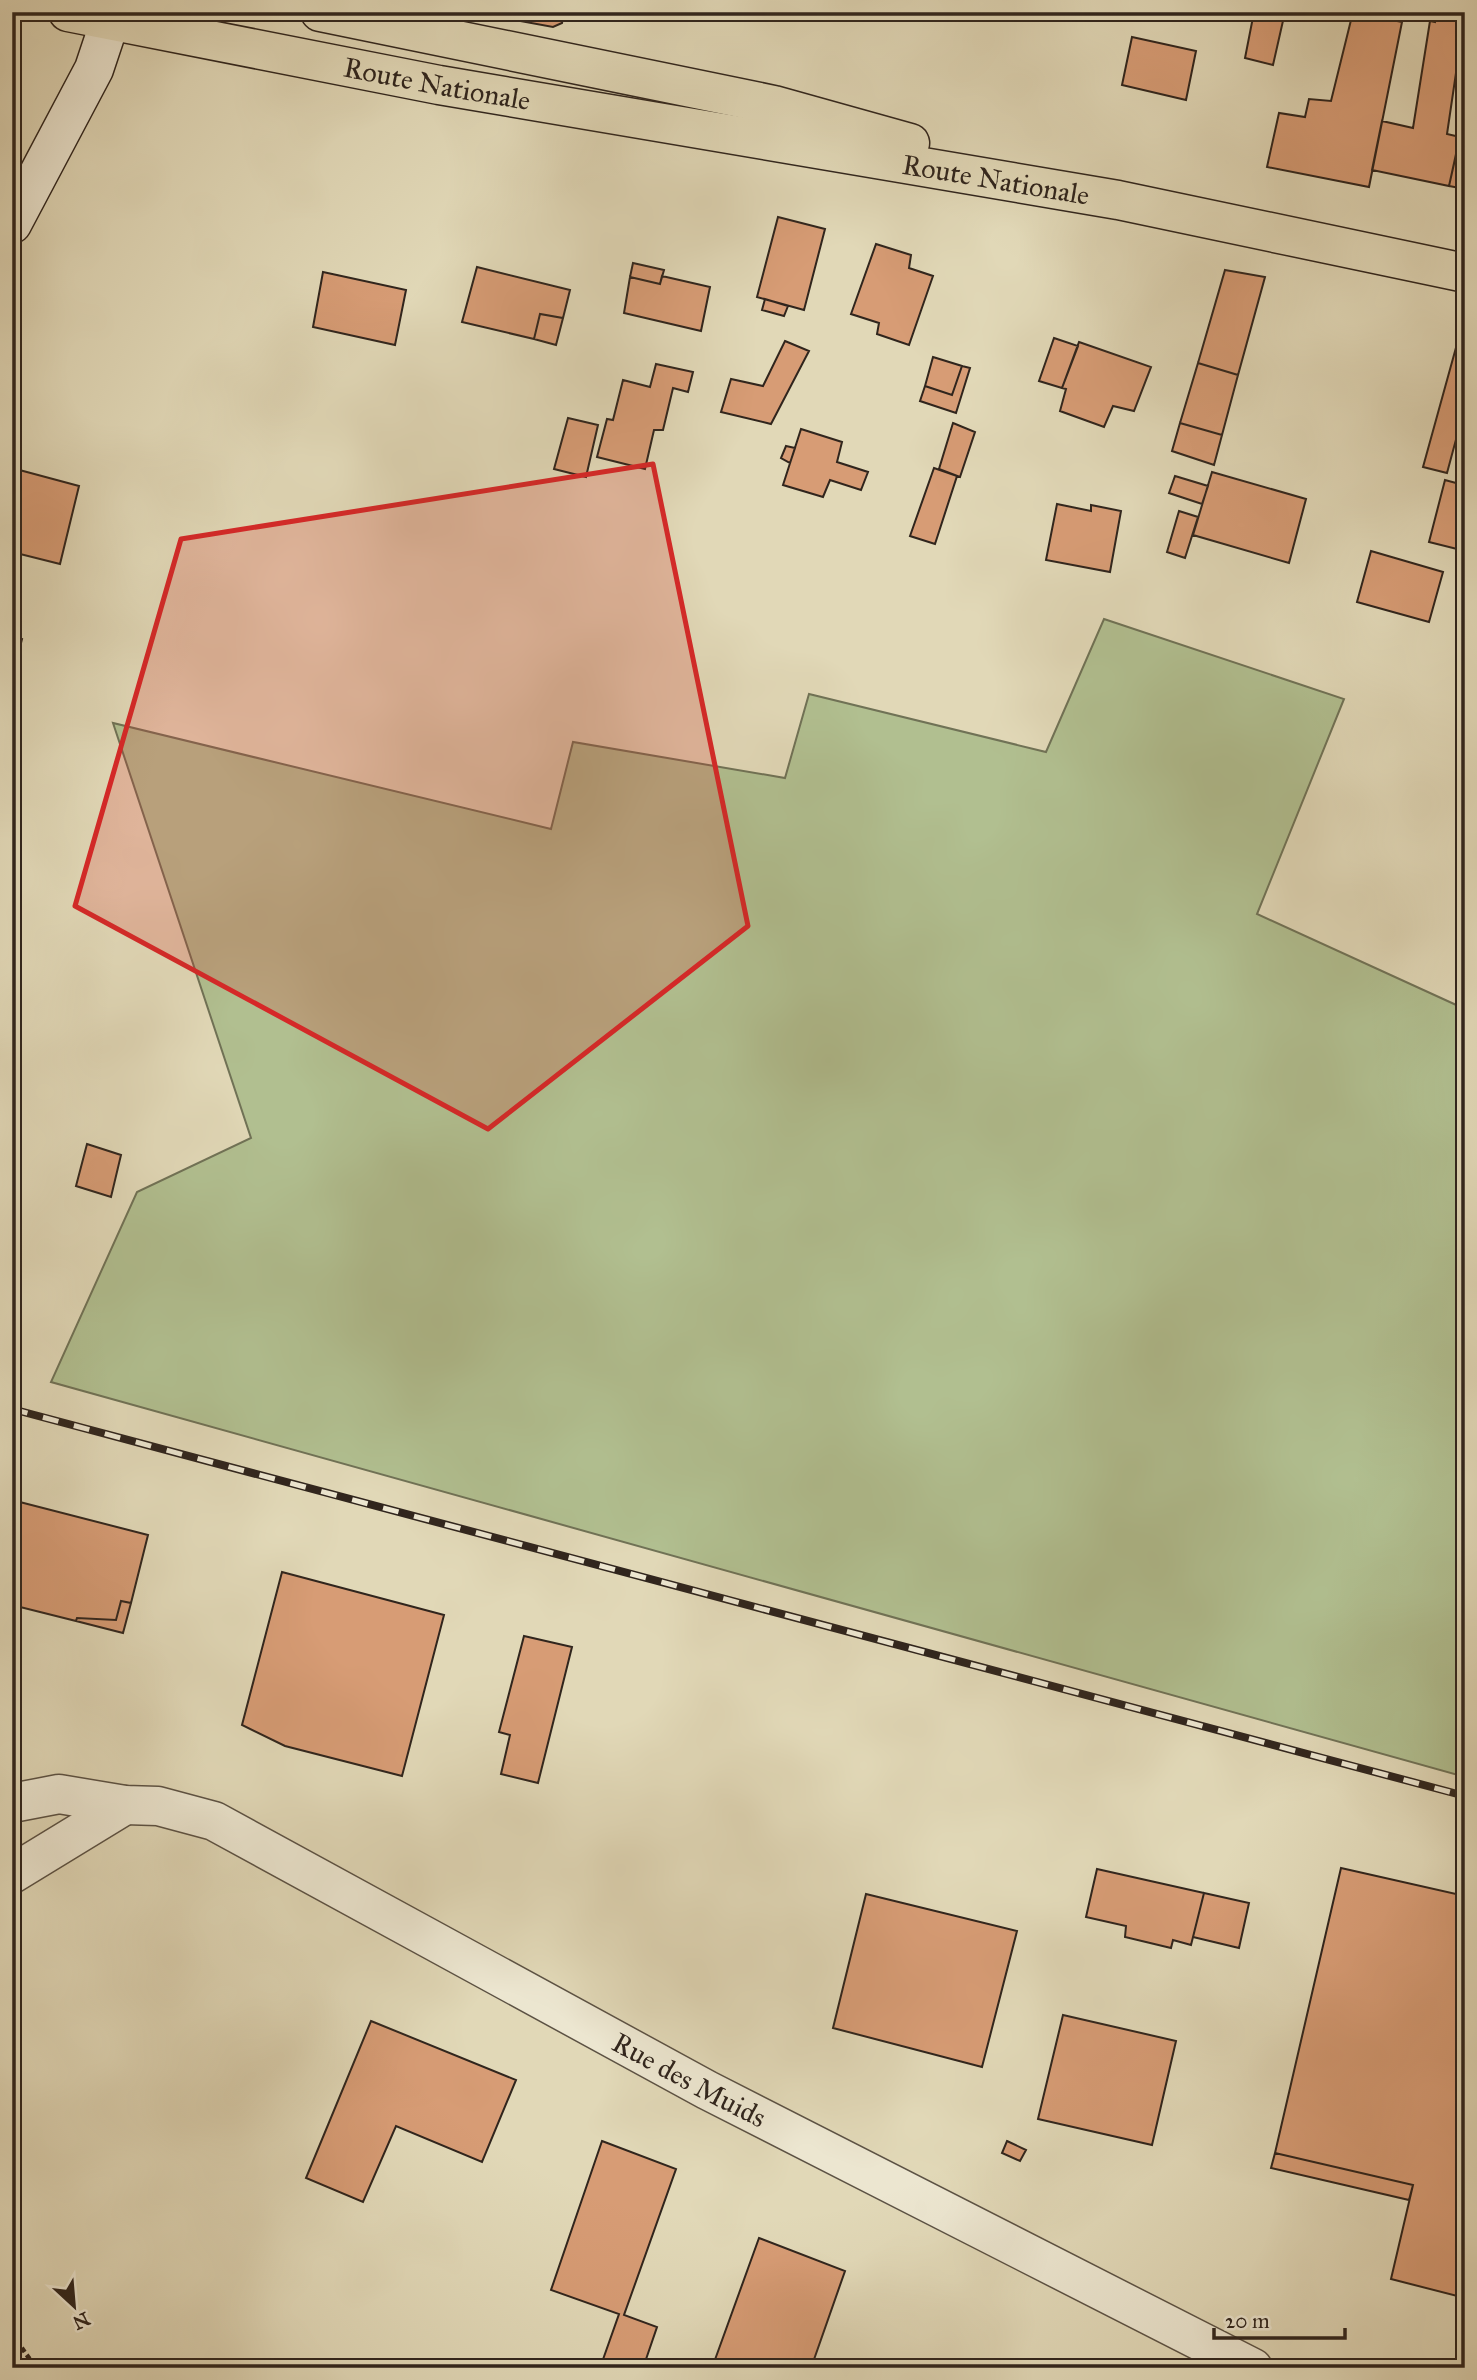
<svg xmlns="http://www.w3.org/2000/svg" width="1477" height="2380" font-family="'IM FELL Great Primer',serif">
<rect width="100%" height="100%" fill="#e1d8b7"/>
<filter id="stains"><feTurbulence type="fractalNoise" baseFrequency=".00286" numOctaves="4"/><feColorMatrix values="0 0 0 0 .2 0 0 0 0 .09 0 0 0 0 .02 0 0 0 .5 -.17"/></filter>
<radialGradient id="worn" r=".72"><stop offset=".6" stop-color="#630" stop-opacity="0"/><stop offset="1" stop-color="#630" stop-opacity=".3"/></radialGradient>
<path fill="#b1bf90" stroke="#707256" stroke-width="2" d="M1104,619L1344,699L1257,914L1465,1009V1777L51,1382L137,1192L251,1138L113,723L551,829L573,742L785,778L809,694L1046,752Z"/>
<path fill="#d79c75" stroke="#30251d" stroke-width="2" d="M471,12H564L562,23L553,27Z
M1254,12H1285L1273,65L1245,58Z
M1353,12L1402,22L1369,187L1267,167L1279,113L1305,117L1309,99L1331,101Z
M1436,12H1465L1447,134L1460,137L1449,186L1372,170L1382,121L1413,128L1430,21L1435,22Z
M1132,37L1196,51L1186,100L1122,85Z
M1465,113V189L1449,186Z
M778,217L825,229L804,310L757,297Z
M876,244L911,255L909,268L933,276L909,345L877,334L879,323L851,314Z
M633,263L664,270L660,284L630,277Z
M477,267L570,290L563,318L540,314L534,339L462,322Z
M1225,270L1265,277L1238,375L1198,363Z
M323,272L406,290L395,345L313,327Z
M662,276L710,287L701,331L624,313L630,277L660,284Z
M765,299L788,306L784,316L762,310Z
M540,314L563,318L556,345L534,339Z
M1465,315V433L1458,432L1447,473L1423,467Z
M1054,338L1078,346L1062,388L1039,381Z
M785,341L809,351L771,424L721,412L731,379L763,386Z
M1079,342L1151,367L1134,411L1113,406L1104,427L1060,411L1066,389L1062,388Z
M933,357L962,366L952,395L925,386Z
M1198,363L1238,375L1222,435L1180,423Z
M656,364L693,372L688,392L673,388L663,430H654L645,469L597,457L607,419L613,420L623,380L650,387Z
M962,366L970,368L956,413L920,401L925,386L952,395Z
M568,418L598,425L586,477L554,469Z
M953,423L975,432L960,477L939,469Z
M1180,423L1222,435L1214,465L1172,451Z
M801,429L842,442L837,462L868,472L861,490L830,480L823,497L783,485Z
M786,446L795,448L790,463L781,458Z
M12,468L79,486L60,564L12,552Z
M934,468L957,476L935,544L910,536Z
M1212,472L1306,499L1289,563L1193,535Z
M1458,475L1465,477V551L1429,542L1445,480L1456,483Z
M1175,476L1208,486L1202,504L1169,493Z
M1057,504L1091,511V505L1121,511L1110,572L1046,560Z
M1179,511L1198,517L1185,558L1167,552Z
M1371,551L1443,572L1429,622L1357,602Z
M12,637L22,639L14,671L12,670Z
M87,1144L121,1155L111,1197L76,1186Z
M12,1500L148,1535L131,1603L121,1601L116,1620L77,1618L76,1621L12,1605Z
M282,1572L444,1615L402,1776L285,1746L242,1725Z
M121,1601L131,1603L123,1633L76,1621L77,1618L116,1620Z
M524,1636L572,1647L538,1783L501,1774L510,1735L499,1732Z
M1341,1868L1465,1896V2298L1391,2279L1413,2185L1275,2153Z
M1097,1869L1204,1893L1191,1945L1173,1940L1171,1948L1125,1937L1126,1926L1086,1917Z
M1204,1893L1249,1903L1239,1948L1193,1937Z
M866,1894L1017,1931L982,2067L833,2028Z
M1063,2015L1176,2041L1152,2145L1038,2119Z
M371,2021L516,2080L482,2162L396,2126L363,2202L306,2178Z
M602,2141L676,2169L624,2315L657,2327L643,2368H600L619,2314L551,2290Z
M1007,2141L1026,2150L1020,2161L1002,2153Z
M1275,2153L1413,2185L1409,2200L1271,2168Z
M759,2238L845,2271L811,2368H712Z"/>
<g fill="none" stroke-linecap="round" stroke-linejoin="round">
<g stroke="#5c5244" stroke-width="41">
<g id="street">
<path id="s1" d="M12,1803L59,1794L125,1805L158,1806L214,1821L707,2090L1253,2368"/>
<path d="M12,1874L125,1805"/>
</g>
</g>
<g stroke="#30251d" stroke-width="41">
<path id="secondary" d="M12,224L94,69L113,12"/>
</g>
<g stroke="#30251d" stroke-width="41">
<g id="primary">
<path id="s2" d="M68,12L439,85L1118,200L1465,273"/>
<path d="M320,12L774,105L910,143"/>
</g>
</g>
<path stroke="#30251d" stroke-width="4.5" stroke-dasharray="5 3.5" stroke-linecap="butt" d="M12,2334L36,2368"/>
<use href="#street" stroke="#ece6d0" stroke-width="38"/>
<use href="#secondary" stroke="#ece6d0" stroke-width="38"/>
<use href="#primary" stroke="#e1d8b7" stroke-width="38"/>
<g stroke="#30251d" stroke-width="8">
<path id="rail" d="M12,1409L1465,1796"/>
</g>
<use href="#rail" stroke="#ece6d0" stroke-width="5" stroke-dasharray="16" stroke-linecap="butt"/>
</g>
<path fill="#d62828" fill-opacity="0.2" stroke="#d62828" stroke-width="5" stroke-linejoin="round" d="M653,464L748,926L488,1129L75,906L181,539Z"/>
<g text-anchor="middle" stroke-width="6" stroke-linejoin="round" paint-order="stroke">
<g font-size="28" fill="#30251d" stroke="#ece6d0">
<text dy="10" stroke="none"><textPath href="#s2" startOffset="376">Route Nationale</textPath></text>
<text dy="10" stroke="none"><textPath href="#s2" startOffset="943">Route Nationale</textPath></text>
<text dy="10" stroke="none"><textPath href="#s1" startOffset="747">Rue des Muids</textPath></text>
</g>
</g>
<rect width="1477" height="2380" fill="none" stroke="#e1d8b7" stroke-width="42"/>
<rect x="14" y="14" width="1449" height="2352" fill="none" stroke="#30251d" stroke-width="3.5"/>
<rect x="21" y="21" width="1435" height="2338" fill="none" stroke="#30251d" stroke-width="2"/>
<g transform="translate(74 2306) rotate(154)" stroke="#ece6d0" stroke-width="5" paint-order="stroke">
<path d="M0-5L12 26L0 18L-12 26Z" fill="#30251d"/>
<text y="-10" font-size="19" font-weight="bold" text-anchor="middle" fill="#30251d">N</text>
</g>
<path d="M1214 2328v10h131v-10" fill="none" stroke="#30251d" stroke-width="3.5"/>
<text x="1225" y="2328" font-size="21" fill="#30251d" stroke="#ece6d0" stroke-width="5" paint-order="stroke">20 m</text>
<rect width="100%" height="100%" filter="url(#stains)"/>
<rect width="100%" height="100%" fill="url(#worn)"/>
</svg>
